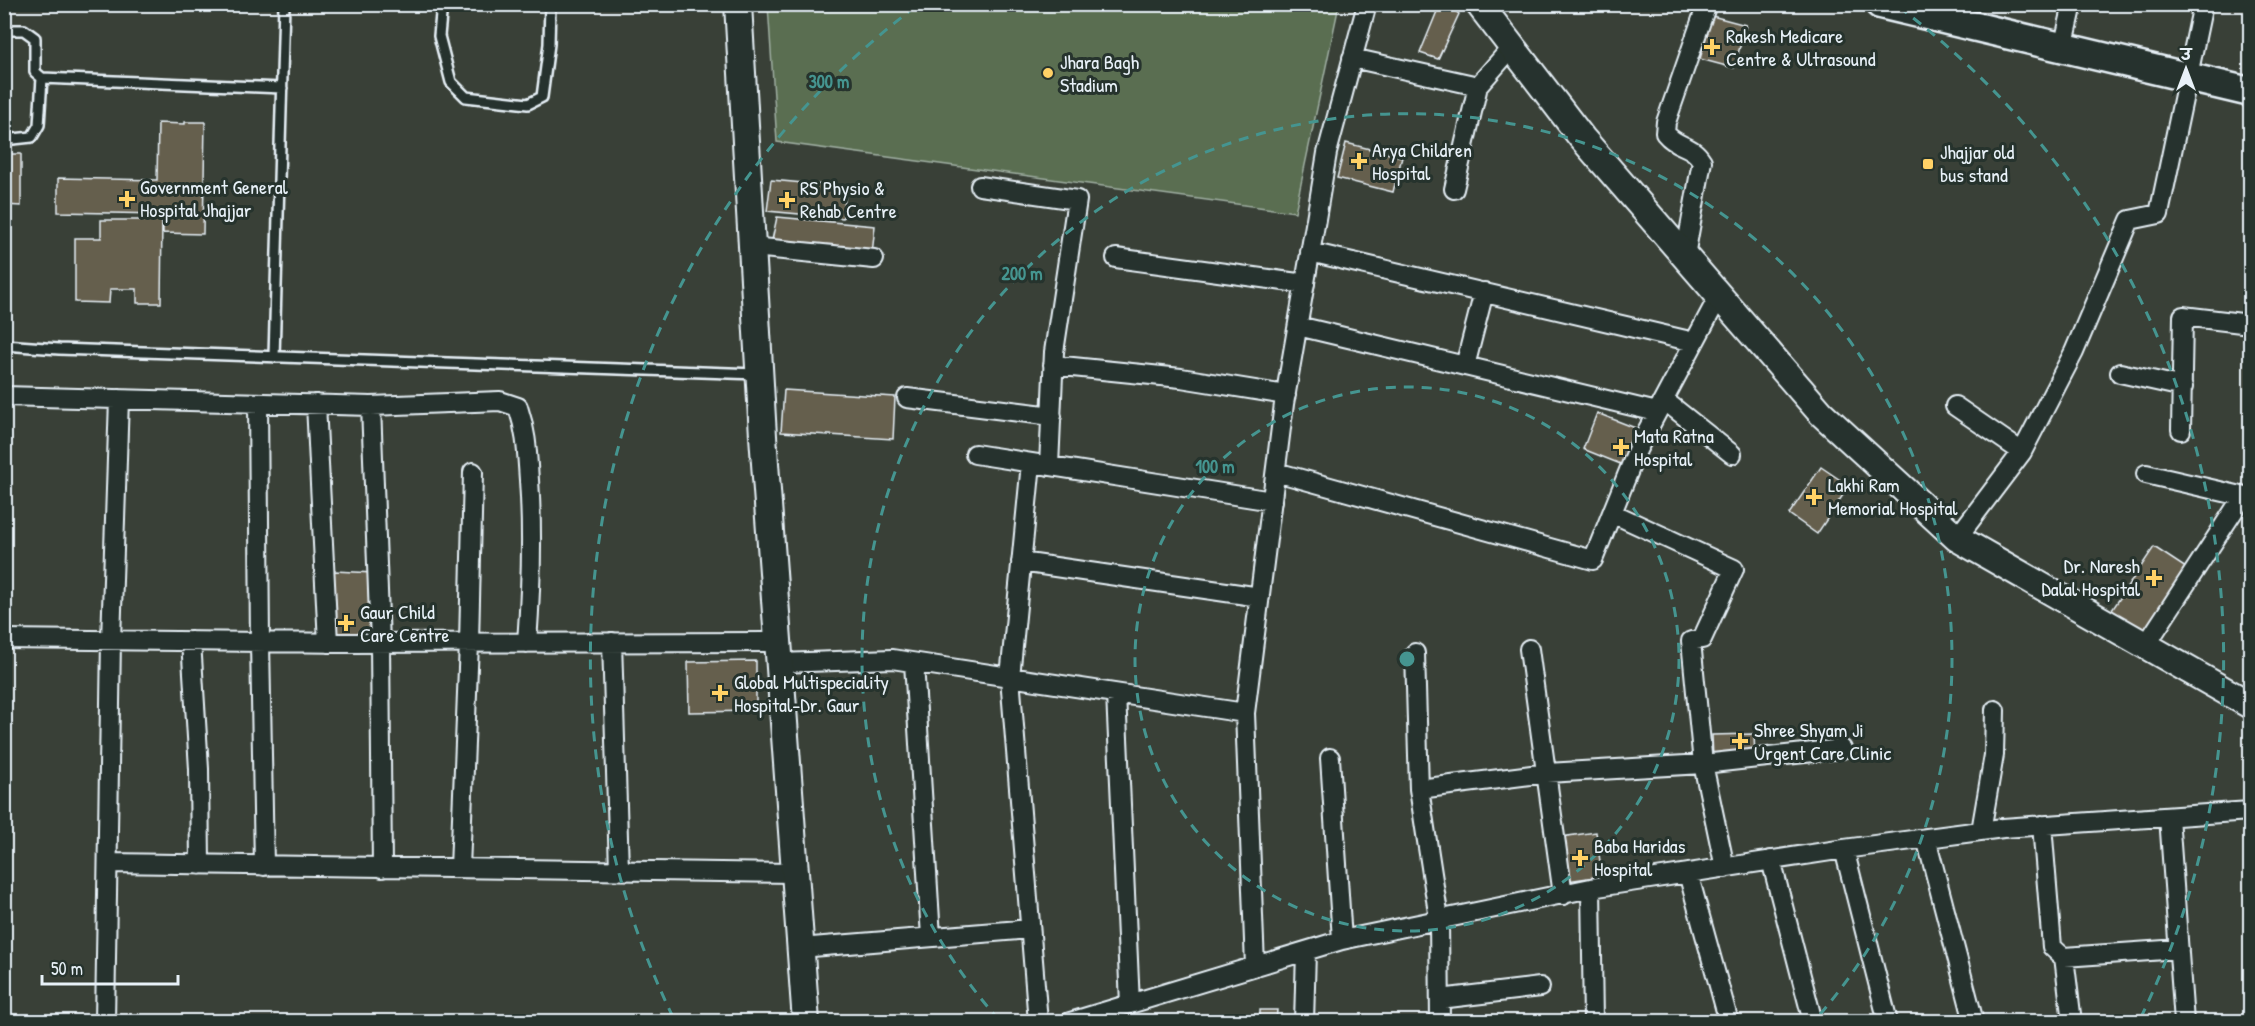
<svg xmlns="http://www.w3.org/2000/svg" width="2255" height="1026" font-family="'Patrick Hand','Playpen Sans Deva',sans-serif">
<rect width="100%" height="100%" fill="#394037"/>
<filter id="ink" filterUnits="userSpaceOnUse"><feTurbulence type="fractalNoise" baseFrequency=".0167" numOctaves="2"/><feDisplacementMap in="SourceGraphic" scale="12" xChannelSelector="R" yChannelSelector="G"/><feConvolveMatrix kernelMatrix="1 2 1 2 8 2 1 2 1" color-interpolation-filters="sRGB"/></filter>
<g filter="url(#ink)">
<path fill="#5a6e51" stroke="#a1b0a4" stroke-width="1.5" d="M768,5V4L1339,5L1295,212L777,142Z"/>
<path fill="#655e4e" stroke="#e8f1f8" stroke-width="1.5" d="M1440,4H1446L1459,14L1438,59L1420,53Z
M1712,16L1746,25L1734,68L1700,59Z
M4,63H10L9,105H4Z
M185,122H205L203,234L163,233V214L58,212V178L157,180L158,123L185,124Z
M1346,143L1402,157L1393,192L1337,178Z
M4,154H21V206L4,205Z
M771,180L846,187L843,218L767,211Z
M777,217L875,226L872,254L772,240Z
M101,220H162L161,303H137V289H110L109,303L75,302V238H101Z
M784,390L895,397L893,439L781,432Z
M1597,413L1638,429L1623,465L1583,449Z
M1821,467L1849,486L1817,534L1789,514Z
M2154,547L2189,570L2145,636L2110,613Z
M334,571L374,573L370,635L330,633Z
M756,661V711L689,712L688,662Z
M1754,734L1755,758L1713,759L1712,735Z
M1596,832L1602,876L1567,881L1561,837Z
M1260,1010H1277L1276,1022H1260Z"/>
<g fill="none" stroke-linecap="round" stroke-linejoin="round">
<g stroke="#e8f1f8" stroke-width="14">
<path id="lane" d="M442,4L439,36L451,82L466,97L528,104L542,97L549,44L550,4
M4,30H24L35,38V72L42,78L282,88
M4,140L32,137L39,125L42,78
M4,345L59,349L757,374
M274,357L284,4"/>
</g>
<g stroke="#e8f1f8" stroke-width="22">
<path id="street" d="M2063,48L2073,4
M1352,58L1478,86
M980,186L1077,200L1054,352L1049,466
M1454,189L1478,86L1512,47
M752,247L874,259
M1310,252L1694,342
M1685,256L1702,161C1691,143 1678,149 1665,133L1666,122L1707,4
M1116,258L1305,284
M1298,326L1657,412
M1053,365L1181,378L1286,395
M1465,366L1484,292
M2120,373L2183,387
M4,396L371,406L500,401L518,407C527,434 527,453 529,480C533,535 531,588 527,643
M907,398L1052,416
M1664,400L1732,454
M258,403L260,642L264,866
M316,404L328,643
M371,406L380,643L382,868
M1955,406L2022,452
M2181,430L2183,316L2250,324
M975,454L1272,501
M1031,463L1010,677L1038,1022
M1276,472L1593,560L1638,448L1719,296
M2146,474L2250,498
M1612,513L1734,569L1702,639L1691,641L1703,764L1725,868
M1957,538L2022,452L2074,352L2130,220L2159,214L2203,4
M1021,562L1260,597
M4,639L348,643L778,642
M191,641L199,769L200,865
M612,642L619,870
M2146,645L2242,498
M1529,649L1563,895
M1415,653L1419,789L1439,919L1440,1022
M780,663L892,659L1245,713
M914,663L931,937
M1116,694L1130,1004
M1330,758L1342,940
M1419,789L1547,773L1703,764L1842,749
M2169,817L2184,1022
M2042,825L2052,947L2064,958
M1981,831L1994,755L1995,710
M1926,838L1974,1022
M1844,849L1888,1022
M1771,860L1813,1022
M108,863L795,873
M460,868L469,643L473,472
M1688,873L1729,1022
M1591,888L1593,1022
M800,948L1030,929
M1255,966L1245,713L1284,404L1316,219L1327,153L1367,4
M1440,999L1540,987
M105,1022L111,640L119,399
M1070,1022L1342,940L1591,888L1844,849L2003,828L2250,811
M1304,1022L1306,951
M2072,1022L2064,957L2179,949"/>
</g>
<g stroke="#e8f1f8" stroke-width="30">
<path id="secondary" d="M738,4L763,436L806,1022
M1479,4L1582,138L1821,413L1957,538L2250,705"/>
</g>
<g stroke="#e8f1f8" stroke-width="33">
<path id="primary" d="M1880,4L2250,92"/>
</g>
<use href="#lane" stroke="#26332d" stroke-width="9"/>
<use href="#street" stroke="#26332d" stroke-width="18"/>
<use href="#secondary" stroke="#26332d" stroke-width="26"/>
<use href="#primary" stroke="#26332d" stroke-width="28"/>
</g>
</g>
<g fill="none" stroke="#459590" stroke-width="3" stroke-dasharray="10 8">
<circle cx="1407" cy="659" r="272"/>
<path d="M999 1020A545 545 0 1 1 1815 1020"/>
<path d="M673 1017A817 817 0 0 1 915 7M1899 7A817 817 0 0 1 2141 1017"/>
</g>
<g fill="#ffd166" stroke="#26332d" stroke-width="2">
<path d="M1709 38h6v6h6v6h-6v6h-6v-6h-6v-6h6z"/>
<circle cx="1048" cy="73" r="6"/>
<path d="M1356 152h6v6h6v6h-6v6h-6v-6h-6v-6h6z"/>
<rect x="1922" y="158" width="12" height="12" rx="3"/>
<path d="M124 190h6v6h6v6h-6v6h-6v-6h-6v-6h6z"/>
<path d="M784 191h6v6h6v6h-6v6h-6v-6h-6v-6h6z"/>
<path d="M1618 438h6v6h6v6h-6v6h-6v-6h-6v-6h6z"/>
<path d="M1811 488h6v6h6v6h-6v6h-6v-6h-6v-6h6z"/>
<path d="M2151 569h6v6h6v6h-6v6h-6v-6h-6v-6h6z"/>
<path d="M343 614h6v6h6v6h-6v6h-6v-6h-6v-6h6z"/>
<path d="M717 684h6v6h6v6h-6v6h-6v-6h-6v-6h6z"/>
<path d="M1737 732h6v6h6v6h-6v6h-6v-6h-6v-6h6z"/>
<path d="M1577 849h6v6h6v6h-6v6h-6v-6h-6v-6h6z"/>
</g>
<g text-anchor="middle" stroke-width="6" stroke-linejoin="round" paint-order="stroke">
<g font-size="20" fill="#e8f1f8" stroke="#26332d" text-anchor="start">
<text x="1726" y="43">Rakesh Medicare<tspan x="1726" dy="23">Centre &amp; Ultrasound</tspan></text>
<text x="1060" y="69">Jhara Bagh<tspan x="1060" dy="23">Stadium</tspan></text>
<text x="1372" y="157">Arya Children<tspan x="1372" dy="23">Hospital</tspan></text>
<text x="1940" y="159">Jhajjar old<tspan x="1940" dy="23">bus stand</tspan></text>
<text x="140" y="194">Government General<tspan x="140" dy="23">Hospital Jhajjar</tspan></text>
<text x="800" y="195">RS Physio &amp;<tspan x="800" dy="23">Rehab Centre</tspan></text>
<text x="1634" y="443">Mata Ratna<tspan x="1634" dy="23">Hospital</tspan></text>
<text x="1828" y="492">Lakhi Ram<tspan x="1828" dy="23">Memorial Hospital</tspan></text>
<text x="2140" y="573" text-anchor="end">Dr. Naresh<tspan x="2140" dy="23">Dalal Hospital</tspan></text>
<text x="360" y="619">Gaur Child<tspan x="360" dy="23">Care Centre</tspan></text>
<text x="734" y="689">Global Multispeciality<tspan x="734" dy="23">Hospital-Dr. Gaur</tspan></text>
<text x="1754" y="737">Shree Shyam Ji<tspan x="1754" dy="23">Urgent Care Clinic</tspan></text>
<text x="1594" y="853">Baba Haridas<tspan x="1594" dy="23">Hospital</tspan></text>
</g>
</g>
<circle cx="1407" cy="659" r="9" fill="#459590" stroke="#26332d" stroke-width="3"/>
<g font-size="18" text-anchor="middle" font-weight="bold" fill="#459590" stroke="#26332d" stroke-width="6" stroke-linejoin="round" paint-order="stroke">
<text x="829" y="88">300 m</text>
<text x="1022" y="280">200 m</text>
<text x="1215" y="473">100 m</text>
</g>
<rect width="2255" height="1026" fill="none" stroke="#26332d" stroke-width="24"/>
<rect x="12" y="12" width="2231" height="1002" fill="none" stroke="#e8f1f8" stroke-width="2" filter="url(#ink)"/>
<g transform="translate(2186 69)" stroke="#26332d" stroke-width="4.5" paint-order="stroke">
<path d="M0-4.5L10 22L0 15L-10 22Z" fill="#e8f1f8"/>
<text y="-9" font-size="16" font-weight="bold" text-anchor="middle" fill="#e8f1f8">उ</text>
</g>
<path d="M42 975v9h136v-9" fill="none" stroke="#e8f1f8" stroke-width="3"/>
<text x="51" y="975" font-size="18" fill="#e8f1f8" stroke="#26332d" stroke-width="4.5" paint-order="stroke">50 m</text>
</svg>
